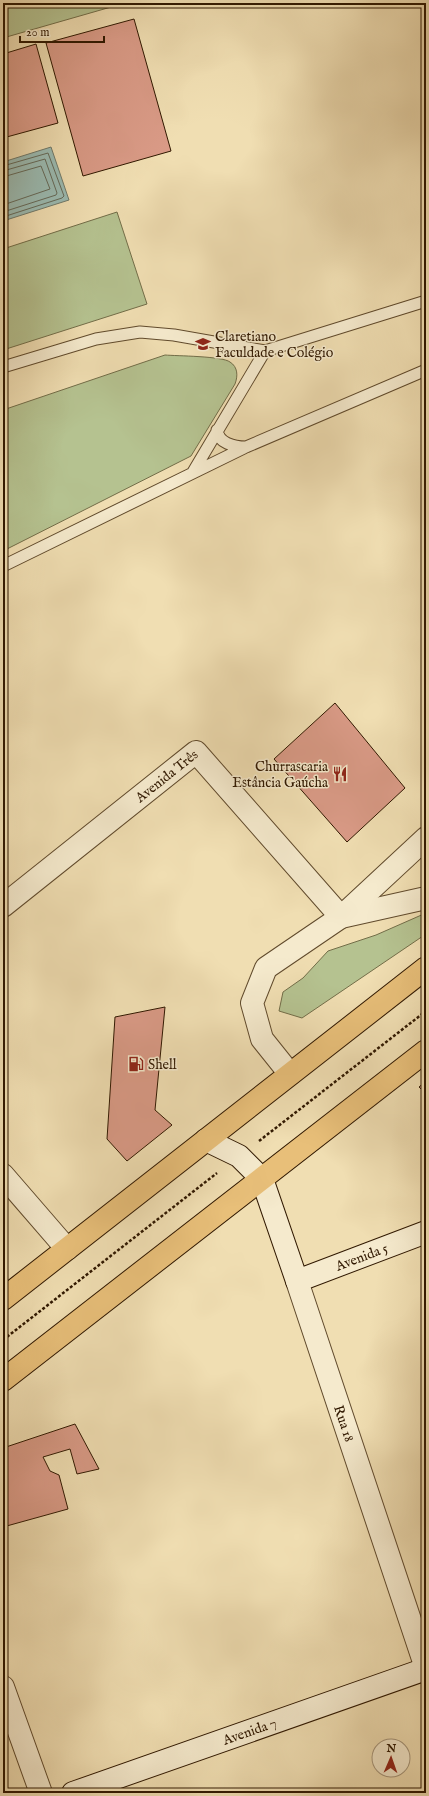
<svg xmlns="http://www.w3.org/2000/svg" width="429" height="1796" font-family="'IM FELL English',serif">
<rect width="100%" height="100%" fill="#f0deb2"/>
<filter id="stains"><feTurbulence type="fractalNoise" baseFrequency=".005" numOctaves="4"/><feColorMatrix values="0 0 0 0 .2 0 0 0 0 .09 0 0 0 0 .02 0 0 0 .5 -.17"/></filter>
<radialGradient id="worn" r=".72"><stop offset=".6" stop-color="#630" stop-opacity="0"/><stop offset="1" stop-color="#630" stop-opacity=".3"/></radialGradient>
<path fill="#b5c290" stroke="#726d48" d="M3,3H125L3,38Z
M117,212L147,304L3,350V249Z
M165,355C177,356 222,356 230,362C238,367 238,376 235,384L191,456L3,551V410Z
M426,913V934L302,1018L279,1011L283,992L303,978L328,951L376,935Z"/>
<path fill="#9bbbb2" stroke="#707a6b" d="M51,147L69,200L3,221V162Z"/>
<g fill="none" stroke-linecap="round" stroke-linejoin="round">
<path stroke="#666a59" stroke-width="1" d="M3,166L48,153L64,196L62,198L3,217
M3,171L45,159L57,193L56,195L3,212
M3,177L41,166L50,189L3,205"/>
</g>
<path fill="#d99a86" stroke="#301800" d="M134,19L171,151L83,176L46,43Z
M36,44L58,123L3,138V54Z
M335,703L405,788L347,842L274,759Z
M165,1007L155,1110L172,1125L127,1161L107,1139L115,1017Z
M426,1081V1094L419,1087Z
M75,1424L99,1469L77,1474L70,1449L43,1457L50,1471L59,1475L68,1509L3,1527V1448Z"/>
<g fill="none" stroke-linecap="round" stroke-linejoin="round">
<g stroke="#604a2c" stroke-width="13">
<path id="service" d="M3,367L96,339L140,332L174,335L265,351L426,301
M217,430C218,443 234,447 246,447
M193,472L265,351
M3,566L246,447L426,370"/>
</g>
<g stroke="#604a2c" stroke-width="24">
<g id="minor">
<path id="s1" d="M3,906L196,752L341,917L426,898"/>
<path d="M290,1074L262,1039L252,1003L266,968L341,917L426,838"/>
<path d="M3,1175L67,1249"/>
<path id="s2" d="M297,1281L426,1668"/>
<path d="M3,1687L41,1793"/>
</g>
</g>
<g stroke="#301800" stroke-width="24">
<g id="secondary">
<path id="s3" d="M206,1140L239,1156L262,1179L297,1281L426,1232"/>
<path id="s4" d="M73,1793L426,1669"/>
</g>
</g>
<g stroke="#301800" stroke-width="24">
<path id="primary" d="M3,1299L426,968
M3,1380L426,1051"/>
</g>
<path stroke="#301800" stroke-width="2.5" stroke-dasharray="3 2" stroke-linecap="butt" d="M259,1141L426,1011
M3,1340L217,1173"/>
<use href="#service" stroke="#f5eacd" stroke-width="11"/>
<use href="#minor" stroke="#f5eacd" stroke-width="22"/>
<use href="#secondary" stroke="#f5eacd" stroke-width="22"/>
<use href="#primary" stroke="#e8bf79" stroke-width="22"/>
</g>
<defs>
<g id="university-bare" transform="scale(1.2)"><path d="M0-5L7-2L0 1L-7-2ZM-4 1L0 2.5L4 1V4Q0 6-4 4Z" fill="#8f2418" stroke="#f5eacd" stroke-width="2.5" paint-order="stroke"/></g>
<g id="restaurant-bare" transform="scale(1.2)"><path d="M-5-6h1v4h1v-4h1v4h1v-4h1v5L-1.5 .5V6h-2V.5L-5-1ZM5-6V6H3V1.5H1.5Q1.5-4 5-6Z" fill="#8f2418" stroke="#f5eacd" stroke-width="2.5" paint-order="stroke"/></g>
<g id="fuel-bare" transform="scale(1.2)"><path d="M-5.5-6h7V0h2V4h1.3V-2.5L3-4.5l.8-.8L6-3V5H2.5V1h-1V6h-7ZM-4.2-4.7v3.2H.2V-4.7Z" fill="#8f2418" stroke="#f5eacd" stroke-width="2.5" paint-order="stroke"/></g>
</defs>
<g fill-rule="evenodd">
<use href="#university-bare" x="203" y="344"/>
<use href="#restaurant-bare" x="340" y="774"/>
<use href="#fuel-bare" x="136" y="1064"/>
</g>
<g text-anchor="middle" stroke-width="3" stroke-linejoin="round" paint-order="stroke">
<g font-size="14" fill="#301800" stroke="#f5eacd" text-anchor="start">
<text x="215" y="341">Claretiano<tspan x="215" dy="16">Faculdade e Colégio</tspan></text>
<text x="328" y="771" text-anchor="end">Churrascaria<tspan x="328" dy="16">Estância Gaúcha</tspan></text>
<text x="148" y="1069">Shell</text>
</g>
<g font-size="14" fill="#301800" stroke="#f5eacd">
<text dy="5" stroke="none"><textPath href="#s1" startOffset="209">Avenida Três</textPath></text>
<text dy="5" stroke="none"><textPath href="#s3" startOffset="246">Avenida 5</textPath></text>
<text dy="5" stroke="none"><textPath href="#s2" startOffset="150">Rua 18</textPath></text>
<text dy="5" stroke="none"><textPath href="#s4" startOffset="187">Avenida 7</textPath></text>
</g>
</g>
<rect width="429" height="1796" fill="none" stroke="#f0deb2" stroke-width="16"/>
<rect x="4" y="4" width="421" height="1788" fill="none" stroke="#301800" stroke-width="2"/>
<rect x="8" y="8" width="413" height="1780" fill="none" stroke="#301800"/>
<g transform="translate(391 1758) rotate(2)"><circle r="19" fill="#f5eacd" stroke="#a6967b"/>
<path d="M0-3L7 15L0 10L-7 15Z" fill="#8f2418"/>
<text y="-6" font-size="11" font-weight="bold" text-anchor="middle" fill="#301800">N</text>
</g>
<path d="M20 36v6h84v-6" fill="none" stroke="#301800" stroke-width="2"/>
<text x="26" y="36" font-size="12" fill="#301800" stroke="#f5eacd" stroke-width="3" paint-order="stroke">20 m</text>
<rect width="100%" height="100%" filter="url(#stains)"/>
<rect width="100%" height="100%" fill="url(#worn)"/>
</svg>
